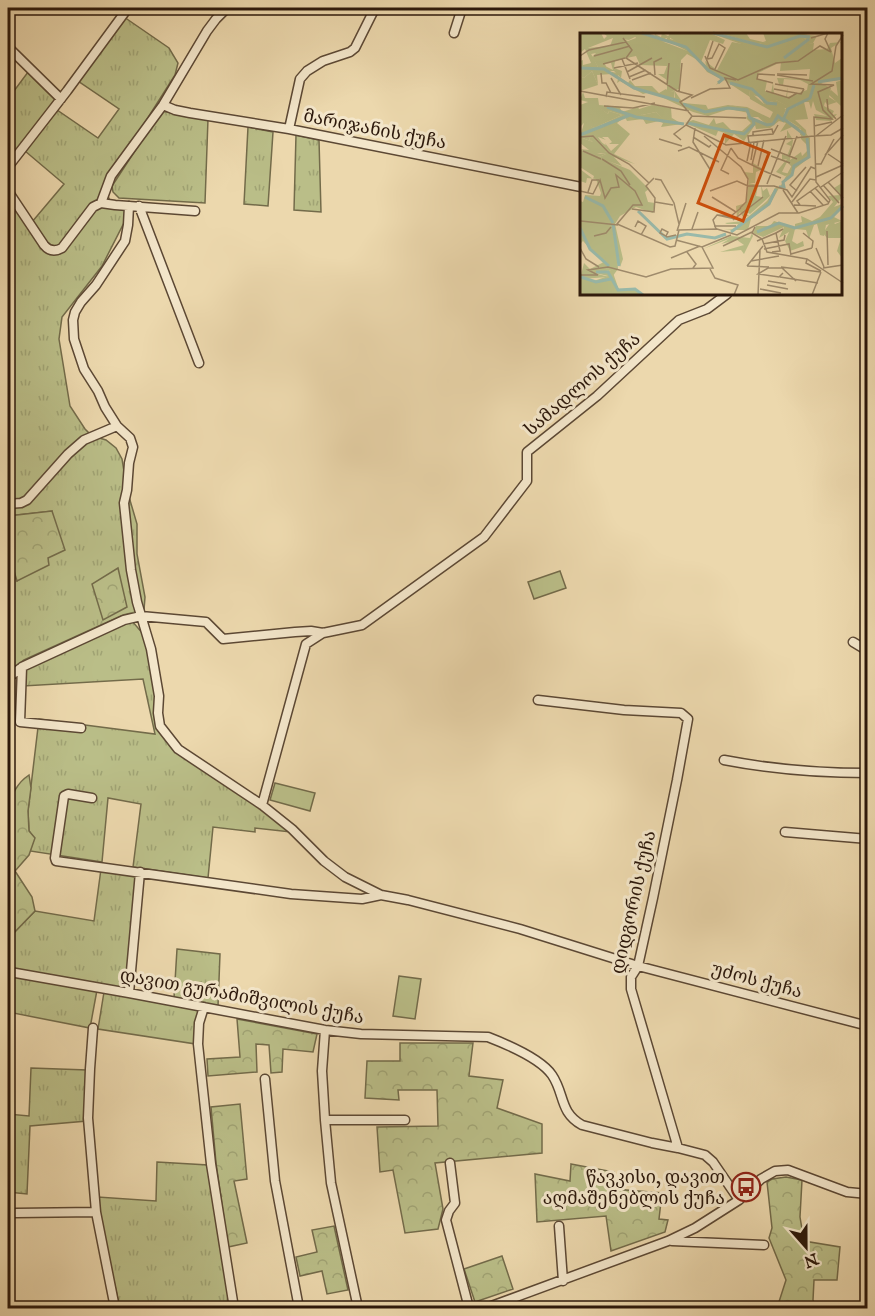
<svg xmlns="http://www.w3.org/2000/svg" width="875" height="1316" font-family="'IM FELL English','Noto Serif Georgian',serif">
<defs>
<pattern id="grass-tufts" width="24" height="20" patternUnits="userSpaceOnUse" patternTransform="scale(1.5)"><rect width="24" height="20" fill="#babe88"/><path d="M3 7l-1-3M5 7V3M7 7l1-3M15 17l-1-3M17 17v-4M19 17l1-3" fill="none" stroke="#a0a374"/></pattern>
<pattern id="forest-crowns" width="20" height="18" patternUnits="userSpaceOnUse" patternTransform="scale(1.5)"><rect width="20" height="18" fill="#babe88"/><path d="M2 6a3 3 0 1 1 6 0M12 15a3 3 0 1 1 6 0" fill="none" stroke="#a0a374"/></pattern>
</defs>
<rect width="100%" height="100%" fill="#ecd8ad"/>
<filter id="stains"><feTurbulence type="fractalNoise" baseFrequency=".00333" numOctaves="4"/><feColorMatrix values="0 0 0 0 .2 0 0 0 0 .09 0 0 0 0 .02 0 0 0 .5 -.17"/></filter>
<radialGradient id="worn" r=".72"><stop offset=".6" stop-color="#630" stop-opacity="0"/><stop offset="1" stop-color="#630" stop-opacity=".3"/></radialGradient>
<path fill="url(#grass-tufts)" stroke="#736b4a" stroke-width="1.5" d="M124,17L169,48L178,63L175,75L109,179C106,188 106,195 112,204L132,207L102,266L62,317L59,339L70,406L85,429L90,434L83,436L72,445L25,498L8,502V202L32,222L64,184L25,151L57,110L98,138L119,109L78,81Z
M28,72L57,99L8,162V99Z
M161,111L208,119L205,203L119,198L113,192L112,186Z
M248,127L273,132L268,206L244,204Z
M296,135L319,140L321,212L294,210Z
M96,437L106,440L116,448L122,459L127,490L137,524V554L145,597L144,610L123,615L24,660L8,672V551L17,581L48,558L52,511L8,516V506L22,505L85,442Z
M132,621L144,635L156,695L155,715L173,748L257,804L291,832L255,828V832L213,827L208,878L133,867L141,804L108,798L102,862L30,851L34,838L29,831L28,811L39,719L155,734L143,679L23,686L24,669Z
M101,869L138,875L127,989L9,968L8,962V939L35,911L94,921Z
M177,949L220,954L218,1006L174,998Z
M8,974L97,990L90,1028L8,1012Z
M104,992L200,1009L195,1023L196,1044L98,1029Z
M31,1068L87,1070V1121L30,1126L27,1194L8,1192V1114L29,1116Z
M157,1162L208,1165L232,1308H149L148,1305L130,1308H120L100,1220L98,1197L156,1201Z"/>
<path fill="url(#forest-crowns)" stroke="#736b4a" stroke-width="1.5" d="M52,511L65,550L48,558L49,565L17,581L8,551V516Z
M118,568L127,607L103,620L92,584Z
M29,775L31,788L28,811L29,831L35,838L29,855L15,871L32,897L35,911L8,939V808C12,794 17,783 29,775Z
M237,1019L317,1034L313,1052L283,1049L282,1072L271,1073L269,1045L256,1044L257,1072L208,1076L207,1059L240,1057Z
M400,1043H473L469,1076L503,1080L497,1108L542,1124V1153L435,1163L443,1209L438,1229L405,1233L393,1170L380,1172L377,1127L438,1126L437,1090H398L399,1100L365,1098L367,1061H400Z
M240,1104L247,1179L234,1181L247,1243L228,1247L216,1163L211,1107Z
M571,1164L614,1172V1189L662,1193L659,1219L668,1220L665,1232L611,1251L606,1216L537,1222L535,1174L570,1181Z
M786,1177L802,1180L800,1217L804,1241L840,1247L837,1280H814L813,1300L816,1308H777L786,1280L769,1238L772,1228L767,1182L772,1179Z
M334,1226L348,1290L327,1294L322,1271L300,1276L296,1257L317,1252L312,1230Z
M502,1256L513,1289L475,1302L464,1269Z"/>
<path fill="#babe88" stroke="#736b4a" stroke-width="1.5" d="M560,571L566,588L534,599L528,582Z
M275,783L315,793L310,811L270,800Z
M399,976L421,979L415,1019L393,1016Z"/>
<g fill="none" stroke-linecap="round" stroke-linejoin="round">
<g stroke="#5c4834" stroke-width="11">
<path id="minor" d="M454,33L462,8
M8,47L61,99
M163,105L175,110L190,113L289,129L581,187
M289,129L300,79L307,71L323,61L350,52L355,48L375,8
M8,167L67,91L128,8
M8,191L44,245C49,251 55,252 62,248L93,207L101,203
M129,206L128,225L125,241L96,285L81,302L75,312L73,320L74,339L84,369L98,391L105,407L117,426L130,438L133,447L129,463L127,490L124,503L131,570L137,602L151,649L159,696L158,713L160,726L178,749L262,805L292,829L324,861L345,877L381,895L408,900L520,929L638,966L868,1026
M139,206L199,363
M195,211L115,205L101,203L111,176L163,105L207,31L216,19L227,8
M8,504L21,503L27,500L68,454L84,440L117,426
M853,642L868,651
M22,667L20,722L81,728
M8,678L22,667L124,620L141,616L206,622L223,639L295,632L311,631L323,633L362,625L484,537L527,481V452L597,396L679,320L707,309L727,294
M538,700L624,710L681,713L688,719L677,780L653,898L638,966L631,977V989L678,1148L705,1155L713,1162L739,1200
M724,760C771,769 820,773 868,773
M92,798L68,794L64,796L55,858L56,861L291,894L362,899L381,895
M262,805L306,644L323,633
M785,832L868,839
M10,972L129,993L325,1030L361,1034L488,1037C506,1044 541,1059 552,1075C565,1094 559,1112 582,1125L652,1143L678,1148
M129,993L140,872
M204,1007L199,1023L198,1044L211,1164L234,1308
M93,1028L90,1069L88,1118L96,1212L115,1308
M325,1030L322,1071L325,1120L331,1183L358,1308
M265,1079L275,1181L299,1308
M325,1120H405
M450,1163L455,1203L449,1211L446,1220L469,1308
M16,1213L96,1212
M559,1226L563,1281
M672,1241L764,1245
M866,1286L868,1287
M486,1308L668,1241L695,1228L739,1200L761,1179L775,1171L788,1170L847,1192L868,1194"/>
</g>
<use href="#minor" stroke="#f3e6ca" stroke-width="8"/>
</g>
<defs>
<g id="bus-ring" transform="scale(1.5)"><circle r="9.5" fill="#f3e6ca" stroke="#8f2418" stroke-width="1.5"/><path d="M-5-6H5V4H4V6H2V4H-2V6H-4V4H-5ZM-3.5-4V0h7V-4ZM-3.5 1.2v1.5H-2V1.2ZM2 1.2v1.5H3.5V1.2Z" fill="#8f2418"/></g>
</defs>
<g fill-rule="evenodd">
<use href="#bus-ring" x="746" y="1187"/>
</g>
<g text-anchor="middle" stroke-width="6" stroke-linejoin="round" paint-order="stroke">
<g font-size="18" fill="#2c180b" stroke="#f3e6ca">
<text transform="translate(375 129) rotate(11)" y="6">მარიჯანის ქუჩა</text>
<text transform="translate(582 384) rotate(-41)" y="6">სამადლოს ქუჩა</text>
<text transform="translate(633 902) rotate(-77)" y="6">დიდგორის ქუჩა</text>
<text transform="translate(757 980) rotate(15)" y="6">უძოს ქუჩა</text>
<text transform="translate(242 996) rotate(10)" y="6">დავით გურამიშვილის ქუჩა</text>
</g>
<g font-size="18" fill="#2c180b" stroke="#f3e6ca" text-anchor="end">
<text x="725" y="1183">წავკისი, დავით<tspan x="725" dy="21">აღმაშენებლის ქუჩა</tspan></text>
</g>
</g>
<g transform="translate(580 33)">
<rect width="262" height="262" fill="#ecd8ad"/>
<path d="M29,0L48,8L56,5L53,0H60L113,20L89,4L84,6L82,0L90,4V0H130L145,7L143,11L130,7L121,29L107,21L101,27L99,56L90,59L94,58V65L87,61V47L78,41H84L87,33L60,32L56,23L42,26L35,28L34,35L42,38L41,45L34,38H28L25,33L33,37L31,30L23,31V25L22,34H18L12,24L16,20L11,21L7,15L30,13L33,5ZM139,0H166L170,6L183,9L186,8L183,0L228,1L178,11ZM226,5L225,11L234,10L233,17L247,16L250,10L262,9V13L260,9L251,15L255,30L262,25V47L239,49L251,55L249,64L257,69L248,72L245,69L244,73L254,78L252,82L257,81L251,88L236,87L234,81L247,83L236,77L233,68L231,76L229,69H224L228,86L215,87L226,97L228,113L221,106V95L204,85L216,80L217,68L212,76L196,67H186L139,44L127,35L125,28L137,37L152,9L194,17ZM201,29L200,38L230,36L229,46L197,45L199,51L203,52L204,46L220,47L228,51L227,57L207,64L208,53L206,64L194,61L193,50L191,60L185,58L187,48L177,46L178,40ZM12,38L18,52L0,58V43L4,45ZM169,58L184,71L192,68L206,76L203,84L186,91L178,84H170L167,76L148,72L167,74L190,85L193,79L170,66ZM72,72L91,75L92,88L85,89L76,79L62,82L56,77ZM1,75H20L28,81L29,78L42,82L14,95L4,90L1,93ZM207,97L213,107L210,127L221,119L222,123L227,118L228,122L212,134L207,129L202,139L210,141L205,143L196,139L207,126L202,127V121L207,123L211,113L206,111L212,107L207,105ZM12,103L27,113L28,118L17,121H26L19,124L0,116L9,117L0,110V104L13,109L9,106ZM173,130L183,136L176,139L175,150H169L178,152L176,163L182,164L181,152L183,158L187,155L190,163L170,181L163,177L169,183L163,184L160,179L157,185L156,173L166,170L169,147L164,139L173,140ZM252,187L255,191L262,188V225L257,218L261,205H247L243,200ZM23,222H37L38,236L32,244L31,237L14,240L29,244L0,246L4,230L10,236L26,228Z" fill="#babe88" fill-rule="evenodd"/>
<path d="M0,0H21L24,6L27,3L23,0H67L74,4L75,1L81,4L82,0L86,7L90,0V6L101,9L113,21L88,8L81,9L61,1L49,7L33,5L8,15L18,34L22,33V24L28,38L37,40L38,36V43L48,50L50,47L55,53H72L79,60L86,56L95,65L94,57L103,70L126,72L128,76L148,72L166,75L171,80V84L186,91L194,83L205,82L206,75H199L190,71L197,73L192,68L184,71L180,64L172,62L169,58L170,64L144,47L136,52L141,46L127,39L116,23L139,44L173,57L186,66L196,67L212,75L217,67H221L216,72L219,80L204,86L221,95L230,105V124L211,139V143L203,149L204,153L200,154L212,132L228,122V109L225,102H220L221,96L212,94L200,99L206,90L199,88L190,95L176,96L175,92L164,108L154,101L145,111V100L138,98L136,103L105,90L113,87L129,92L134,85L136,91L143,89L151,97L162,98L171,90L166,85L169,80L149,76L128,83L113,79L71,59L63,61L40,48L37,50L38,46L32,41L17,42L18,52L12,38L4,45L0,43V28L3,27V32L11,30L5,16L0,20ZM130,0L178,11L221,1L237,3L233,10L225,12L226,5L197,18L178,17ZM262,47V73H261L248,61L251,57L258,63L256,49ZM3,59L5,65H18L19,72L43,74L40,75L42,79L58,74L62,82L76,79L86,89L92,85L102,91L81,94L83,90L79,88L66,91L63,86L47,88L45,84L37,90L50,101L34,121L55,131L34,124L42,133L28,128L50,137L69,156L65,159L68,169L75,170L73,180L56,174L40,183L35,191L43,226L40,234L36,222L24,223L30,231L26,233L3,208L0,211V168L3,169L5,162L20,163L21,160L16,146L7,145L6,150L0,148V136L13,146L14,143L0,134V117L12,118L19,124L26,121L17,120L28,118L25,110L31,118L39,111H29L32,109L28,104H22L26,107L18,104L23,111L13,103L9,106L13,109L0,104L4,90L0,86L14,95L42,82L29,78L28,81L19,75L1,76L20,85L9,81L16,93L1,81L0,72L8,69L0,67ZM262,150V164L254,174L262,171L254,184L262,188L246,192L244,203L240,202L237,191L234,192L229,206L226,197L215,196L212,208L217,211L223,208L224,213L210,218L205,208L209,199L199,205L204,194L183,204L173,200L176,193H190L194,188L215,195V191L222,189L221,183L232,188L240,184L253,169L248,163L260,162L254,155ZM196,154L199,155L190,171L171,186L168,197H144L155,196L158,191H147L145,190L163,188L187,168ZM172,200L173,203L164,221L161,217L140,219L164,212L157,207L141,211L149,206L123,216L151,203L170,205ZM32,237L39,257H56L64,262H0V246H5L1,243L14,248L28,243L11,239Z" fill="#babe88"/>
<path fill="none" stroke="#99baab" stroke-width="3" d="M62,0L106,14L128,37L143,46L138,50M133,0L187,14L220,3L230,4M204,25L229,6M0,35L24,36L54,55L99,68M238,49L263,45M150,50L172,56L187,70L197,71M103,71L125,79L148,75L167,77L170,85L180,89M27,74L56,84L104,91M204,86L225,102M107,90L164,101L174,91L173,86L187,92L193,91L198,83L203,87L208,76L230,65L234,52M0,102L50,82M199,154H204L203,149L212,142L214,133L229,124L227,105M5,164L23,173L33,190M58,178L87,206L107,201L135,205L146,201M33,191L39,233M0,195L10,216L29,233M151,199L189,171L196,156M177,199L199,190L215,195L251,185L263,173M16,239H28L38,257L55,256L63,262M1,244L16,249L31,246"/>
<path fill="none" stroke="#9f8b6c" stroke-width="1.5" d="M43,5L52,17L46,25L97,58L112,62L100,69L112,83M231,5L248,0L245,6L251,19M133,8L127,26L132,25L139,11L145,15L135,36M0,23L9,17L46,9M14,23L50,13M125,23L130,35L158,47L196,30L218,28L240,13L251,19M42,26L50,46M23,31L45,25M34,35L58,30M47,39L72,25M21,40L22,50H26L31,60M197,41L227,42M75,42L74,29L82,25M197,42L233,48M49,44L66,37M31,45L41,62M52,47L71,40M193,50L177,46L178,41L195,42M195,51L224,56M87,52L89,30M194,56L221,61L224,56M0,58L109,78M186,58L209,65L217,60M99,59L102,30M26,64L27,59L65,64M111,65L130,56L150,55L145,45L156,47M247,66L248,77L256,86M24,73L53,75L75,70M112,83L106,92L146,112L234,103M112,83L166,85M234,93L252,89M115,95L113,109L131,138M124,103L161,134L168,146L166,169L160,175M173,103V99L192,96L193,100M234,103L251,102L263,95M236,103L263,82M0,104L13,103L29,120L49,131L69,150M113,104L129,114L131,112M79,106L102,113M101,107L94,101L106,92M169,110L168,103L193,101L198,92M151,115L158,125L182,137M191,116L217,126M3,118L21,126M98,118L109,114L139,129M248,121L263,131M245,122L263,102M191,123L210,130M209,124L217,103M22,126L41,138L50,152M171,127L174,109M167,128L171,109M235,131H241L254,106M172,132L178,108M178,133L184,107M184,138L201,145M149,141L141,137L151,115M236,144L263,132M75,146L81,147L94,170L99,191M248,149L263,165M187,151L206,103M243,152L259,170M168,153H194L207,157L212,164L231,134L236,136M241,154L263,139M235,155L249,170M203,157L218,180M0,158L13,161L20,147L25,165L31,155L39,154L36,142L55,158L62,172H53L37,191L90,214L95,213L99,197L137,196L157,202L199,180H219L248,171L250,167L236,149L234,84L252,86L243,77L238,59L254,52L231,51L252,38L256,13L263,2M130,158L157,148L168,153M217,158L210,152L226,134M230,158L243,172M8,159L12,147H19M132,164L156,179M75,169L93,172M212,169L230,146L236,147M214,172L236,173M220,172L217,168L238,153M52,176L74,179L75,165L66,153L74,145M137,182L151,183L161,175M153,187L183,164M1,188L38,192M134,193H156M55,194L58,188L66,193L61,202M175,194L172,200L182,206L187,219L227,226L263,250M112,196L118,179M136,196L133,187L137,182L160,187M97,198L106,170M247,198L248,232M223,200L233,208L232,215M14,203L26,200L31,194M86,203L88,199L82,196L80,200L86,203L87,204L96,202M96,207L122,214L151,202M177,208L196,200M183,211L204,207L205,202M143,213L172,199M0,215L6,226L19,234M236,215L244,234M184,216L209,211L211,222M107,219L116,231L113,235M192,219L200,218L196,200L203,196M211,221L232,215M91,225L120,213M227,226L226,230L241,238M171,228L199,223M167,233L189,234M167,233L183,213M201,234L241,239M243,235L263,232M130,236L135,245L158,252L154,262M203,240L199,244L178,241L188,235H202L216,248M0,242H18L8,237L28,234L66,244L91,236L133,235L122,214M200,244L238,250M188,248L206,251M187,252L208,256M180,256L201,260M178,262L180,217M232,262L241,239"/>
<path fill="#cc4f0c" fill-opacity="0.15" stroke="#cc4f0c" stroke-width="3" d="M144,102L189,120L163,188L118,170Z"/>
<rect width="262" height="262" fill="none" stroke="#2c180b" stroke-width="3"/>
</g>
<rect width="875" height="1316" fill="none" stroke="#ecd8ad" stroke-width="30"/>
<rect x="9" y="9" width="857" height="1298" fill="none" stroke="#2c180b" stroke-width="3"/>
<rect x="15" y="15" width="845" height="1286" fill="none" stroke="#2c180b" stroke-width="1.5"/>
<g transform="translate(806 1247) rotate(159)" stroke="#f3e6ca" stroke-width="4.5" paint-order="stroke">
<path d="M0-4.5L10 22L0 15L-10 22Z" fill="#2c180b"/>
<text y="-9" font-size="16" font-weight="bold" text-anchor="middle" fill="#2c180b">N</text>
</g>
<rect width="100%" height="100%" filter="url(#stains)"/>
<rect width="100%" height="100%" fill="url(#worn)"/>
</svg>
